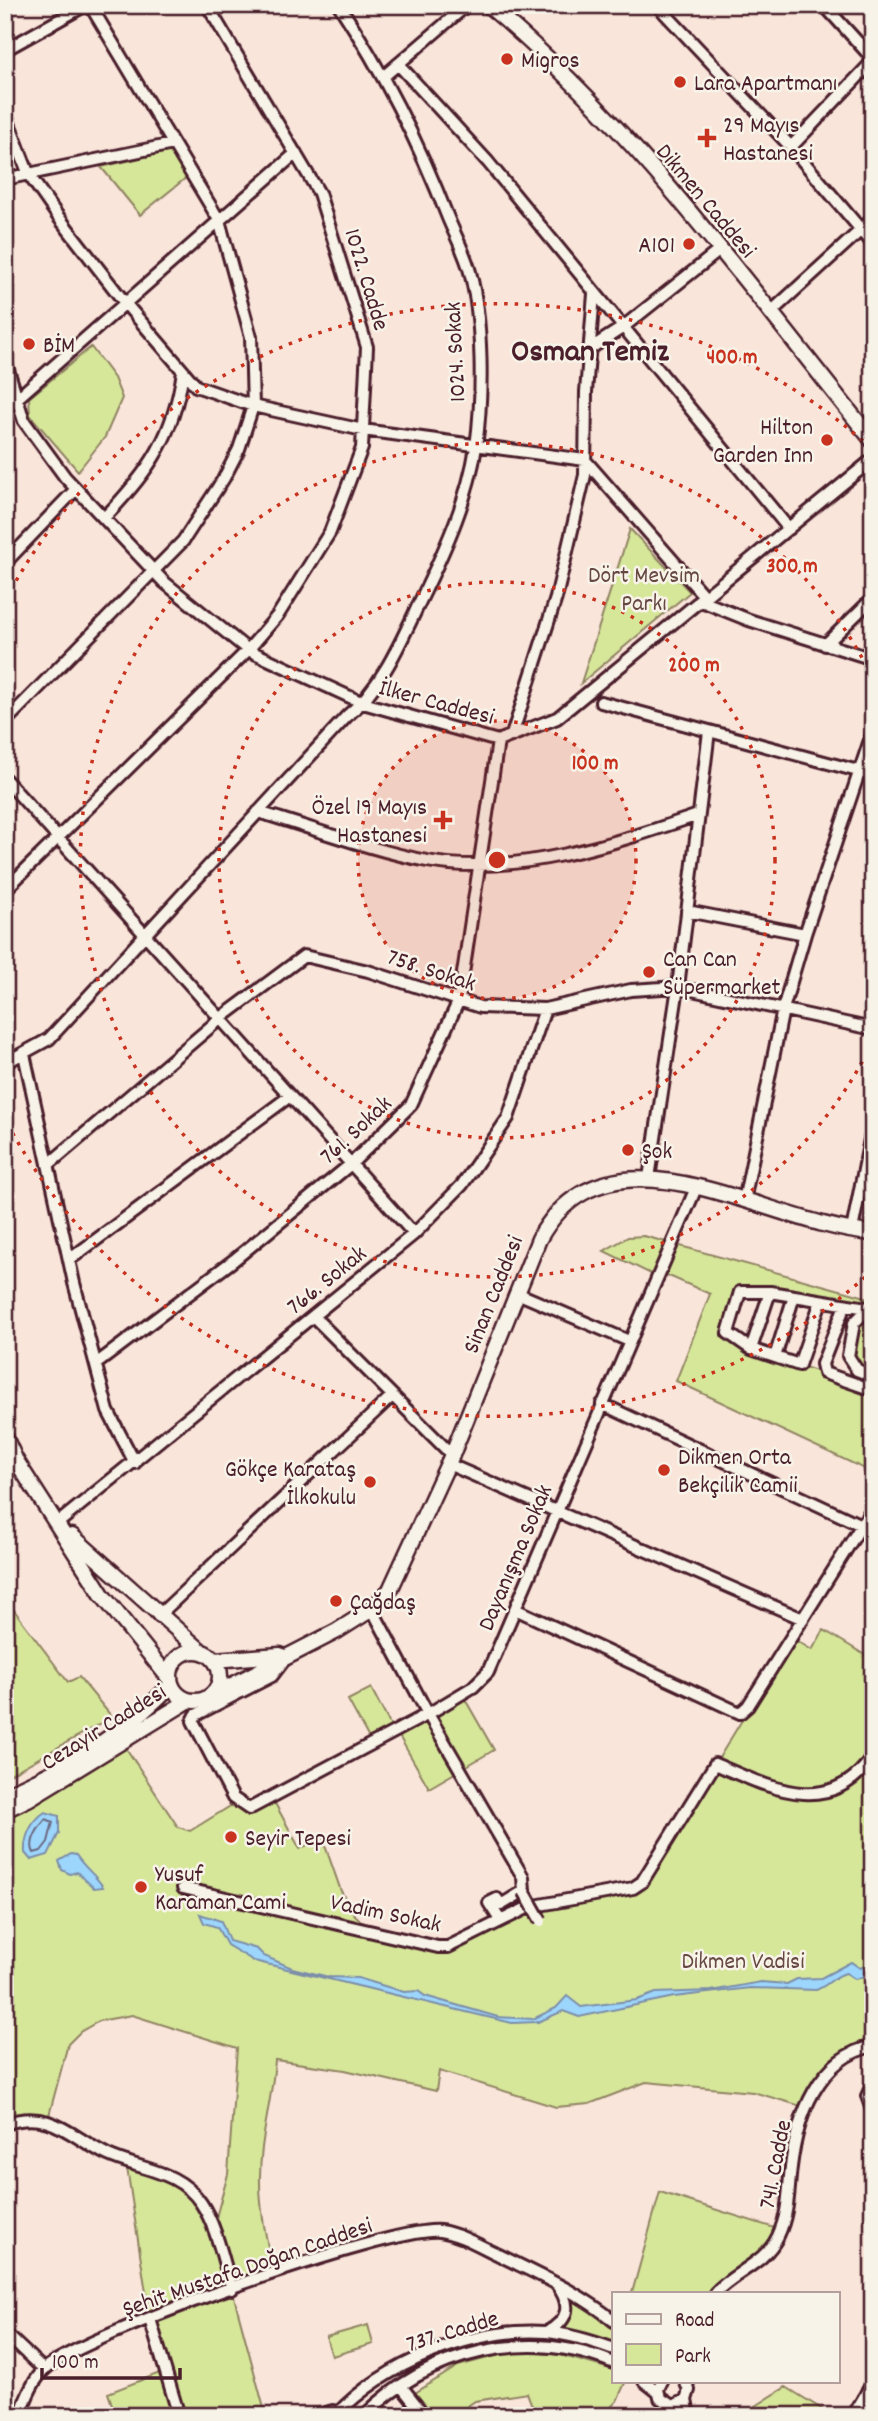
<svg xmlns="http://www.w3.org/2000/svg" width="878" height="2421" font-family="Dekko,sans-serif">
<rect width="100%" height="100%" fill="#f9e5da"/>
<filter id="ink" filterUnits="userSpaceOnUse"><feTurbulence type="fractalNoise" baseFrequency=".0143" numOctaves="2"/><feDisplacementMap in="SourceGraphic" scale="14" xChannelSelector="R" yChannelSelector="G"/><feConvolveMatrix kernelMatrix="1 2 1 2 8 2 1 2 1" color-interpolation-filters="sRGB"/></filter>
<g filter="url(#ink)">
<path fill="#d6e79a" stroke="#908362" stroke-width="2" d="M171,151L187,177L140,215L101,167Z
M91,347L114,378L122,398L105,437L78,471L30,415L29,398Z
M630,529L690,592L581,683Z
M873,1167V1222L866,1221Z
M644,1236L873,1299V1376L850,1363L854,1323L867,1310L740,1287L733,1292L722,1329V1335L733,1343L873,1390L871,1472L676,1381L710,1294L660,1272L657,1277L604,1251L628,1237Z
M5,1598L68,1682L79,1677L112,1717L5,1777Z
M824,1630L873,1660V2046L842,2057L808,2108L753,2092L646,2082L589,2104L556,2107L439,2071L436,2091L345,2070L275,2060C272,2102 259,2141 260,2183C260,2213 268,2245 273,2274L232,2289L266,2416H116L108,2393L165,2371L150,2319L126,2161L176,2179L215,2221L228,2174L237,2048L132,2015L99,2021L80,2032L68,2044L47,2123L5,2124V1810L122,1742L178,1827L190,1831L237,1802L241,1805L272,1798L300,1849L322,1837L341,1891L354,1914L370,1930L438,1947L512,1914L633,1888L711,1771L792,1638L812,1650Z
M371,1688L394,1732L372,1744L348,1700Z
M462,1694L494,1750L429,1788L396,1731Z
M660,2192L781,2230L777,2239L715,2293H632Z
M555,2283L614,2321V2349L557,2327L567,2314Z
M368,2325L373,2344L332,2356L326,2337Z
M514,2351L560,2355L614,2370V2381L625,2383L617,2401L602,2416H536L527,2393L475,2401L453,2416H432L415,2393L458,2366Z
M786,2387L833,2416H740Z"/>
<path fill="#9dd6fd" stroke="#7c8da9" stroke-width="2" d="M45,1812L59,1816V1833L48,1855L31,1860L25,1853C24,1837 31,1821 45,1812Z
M71,1854L76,1855C85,1869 95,1874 103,1887L94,1888L77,1872L70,1874L62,1870L59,1861Z
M200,1914L221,1921L229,1941L257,1949L264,1956L292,1968L329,1977L358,1978L404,1992L418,1991L425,1996L498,2017L533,2019L556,2008L567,1996L581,2007L637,2000L656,1993L711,1991L761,1982L787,1984L797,1979L821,1978L851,1962L860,1968L873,1962C873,1973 864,1977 855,1979L846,1973C835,1975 828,1986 816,1990L750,1988L674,1997L579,2017L563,2011L538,2022L512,2023L254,1961L227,1945L217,1927L204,1923Z"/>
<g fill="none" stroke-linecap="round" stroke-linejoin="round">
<path stroke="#6b687f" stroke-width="2" d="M46,1819L53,1822L48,1842L41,1851L34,1853C28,1842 38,1828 46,1819Z"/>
<g stroke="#4a1f2b" stroke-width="16">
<path id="minor" d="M657,5L791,147L873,244
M824,5L873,59
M5,50L86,5
M398,64L488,162L789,529
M383,77L467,5
M5,113L29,175L57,215L125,303L196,386L253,406L363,430L585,460L704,596
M791,147L873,61
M5,179L173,144
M770,313L873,219
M591,348L622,328L721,249
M5,360L24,421L65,477L164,582L248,650L363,703L498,741L557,718L873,459
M5,409L296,153
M104,518C149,472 174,436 183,371
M5,563L76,489
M699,600L749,620L873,659
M825,645L873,598
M601,702L873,775
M5,722L183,541L224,478L239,449L253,406L251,337L219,220L90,5
M512,735L556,598L585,475L586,392L594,294
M5,779L414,1234
M258,812C313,828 370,850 427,861C515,877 616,843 698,815
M5,890L248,650L278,615L330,532L362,448L367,347L319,193L207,5
M687,911L805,934
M24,1054L74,1283L108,1411L135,1463
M5,1063L49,1039L347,716C384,686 404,634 425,591C447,545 468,498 476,447C483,396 483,321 470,272C465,253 455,235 448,218C419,143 383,72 339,5
M48,1165L221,1018L304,956L368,971L480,1007L545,1009L631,990L678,987L873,1029
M649,1178L678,987L709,731
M744,1201L783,1009L805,934L873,731
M852,1230L873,1124
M69,1260L290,1096
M517,1293L629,1341
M821,1301L799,1365L751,1349L728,1333L740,1292H770L873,1309
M845,1305L822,1364L824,1373L873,1390
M868,1309L854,1323L848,1356L857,1370L873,1376
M314,1317L452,1455
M751,1349L770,1292
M775,1357L794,1296
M96,1364L234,1260L351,1164L411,1105L459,1000L498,741
M602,1404L861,1525
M448,1464L803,1619
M58,1523L414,1234L462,1185L508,1118L545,1009
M372,1609L428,1714L523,1877L524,1891L501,1905L497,1899L489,1903L500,1920
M515,1609L740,1713L748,1706L873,1507
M158,1616L392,1396
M288,1655L272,1676L196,1715L193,1721L233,1798L249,1809L428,1714L473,1687L488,1672L696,1188
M183,1888L438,1947H448L529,1907L633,1888L642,1882L715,1764C769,1787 830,1820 873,1756
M873,2083L867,2096L873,2112
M5,2124C51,2107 73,2139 108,2155C141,2170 179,2170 201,2203C217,2227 223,2261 232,2289
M715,2293C734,2272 765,2264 778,2236C789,2213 788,2191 791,2167C797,2117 818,2057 873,2046
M150,2319L179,2416
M547,2332C569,2320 572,2305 557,2285
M5,2333L44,2370
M644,2381L658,2392
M662,2381L658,2389L660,2398L672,2406L686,2400L689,2390L685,2381
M401,2386L425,2416
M686,2400L689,2416
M20,2416C25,2400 32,2381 45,2369C81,2335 390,2226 440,2231C460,2234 480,2246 499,2255C539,2275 579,2292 614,2321
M315,2416L333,2411L346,2416
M335,2416C385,2363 472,2327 546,2332C569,2334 592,2341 614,2349
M364,2416C429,2351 528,2327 614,2363
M853,2416L873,2382"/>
</g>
<g stroke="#4a1f2b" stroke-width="19">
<path id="major" d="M488,5C638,130 751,290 873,441
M5,1437L15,1459L103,1596L169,1678
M72,1536L201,1651
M170 1676a25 25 0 1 1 50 0a25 25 0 1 1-50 0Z
M214,1660L280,1655
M211,1696L337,1631L372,1609L390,1590L452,1455L539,1239C609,1112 767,1226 873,1233
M5,1795C65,1769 126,1732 171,1685
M5,1810L28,1799L188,1701"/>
</g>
<use href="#minor" stroke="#f7f3e8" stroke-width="10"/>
<use href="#major" stroke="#f7f3e8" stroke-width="14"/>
<g stroke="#4a1f2b" stroke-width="16" stroke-linecap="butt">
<path id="minor-bridge" d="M524,1891L541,1921"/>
</g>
<use href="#minor-bridge" stroke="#f7f3e8" stroke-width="10"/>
</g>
</g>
<circle cx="497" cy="860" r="139" fill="#c8321e" fill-opacity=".12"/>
<g fill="none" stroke="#c8321e" stroke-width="3.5" stroke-dasharray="3.5 7">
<circle cx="497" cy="860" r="139"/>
<circle cx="497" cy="860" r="278"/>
<path d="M872 1043A417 417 0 1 1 872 677"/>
<path d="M873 1270A556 556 0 0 1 6 1121M6 599A556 556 0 0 1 873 450"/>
</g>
<g fill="#c8321e" stroke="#f7f3e8" stroke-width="2.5">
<circle cx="507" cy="59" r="7"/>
<circle cx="680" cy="82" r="7"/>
<path d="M703.5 127.5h7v7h7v7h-7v7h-7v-7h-7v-7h7z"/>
<circle cx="689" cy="244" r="7"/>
<circle cx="29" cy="344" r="7"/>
<circle cx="827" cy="440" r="7"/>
<path d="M439.5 809.5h7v7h7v7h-7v7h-7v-7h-7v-7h7z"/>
<circle cx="649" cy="972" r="7"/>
<circle cx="628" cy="1150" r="7"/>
<circle cx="664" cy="1470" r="7"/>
<circle cx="370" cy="1482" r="7"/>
<circle cx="336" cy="1601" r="7"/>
<circle cx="231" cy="1837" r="7"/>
<circle cx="141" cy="1887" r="7"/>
</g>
<g text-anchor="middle" stroke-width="5" stroke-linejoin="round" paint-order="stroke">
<g font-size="24" fill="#4a1f2b" stroke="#f7f3e8" text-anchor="start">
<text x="521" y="67">Migros</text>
<text x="694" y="90">Lara Apartmanı</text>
<text x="723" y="132">29 Mayıs<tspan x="723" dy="28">Hastanesi</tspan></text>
<text x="675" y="252" text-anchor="end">A101</text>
<text x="43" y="352">BİM</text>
<text x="813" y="434" text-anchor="end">Hilton<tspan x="813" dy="28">Garden Inn</tspan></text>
<text x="427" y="814" text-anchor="end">Özel 19 Mayıs<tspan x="427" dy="28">Hastanesi</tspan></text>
<text x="663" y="966">Can Can<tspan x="663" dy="28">Süpermarket</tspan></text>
<text x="642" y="1158">Şok</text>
<text x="678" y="1464">Dikmen Orta<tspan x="678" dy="28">Bekçilik Camii</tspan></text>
<text x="356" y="1476" text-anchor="end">Gökçe Karataş<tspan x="356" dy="28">İlkokulu</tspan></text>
<text x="350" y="1609">Çağdaş</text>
<text x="245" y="1845">Seyir Tepesi</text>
<text x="155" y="1881">Yusuf<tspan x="155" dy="28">Karaman Cami</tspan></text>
</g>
<g font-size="24" fill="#4a1f2b" stroke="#f7f3e8">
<text transform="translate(707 200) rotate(50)" y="8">Dikmen Caddesi</text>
<text transform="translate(368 279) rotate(73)" y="8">1022. Cadde</text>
<text transform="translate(454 352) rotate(-93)" y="8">1024. Sokak</text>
<text transform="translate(437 701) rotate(15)" y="8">İlker Caddesi</text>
<text transform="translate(432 969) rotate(18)" y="8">758. Sokak</text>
<text transform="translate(355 1129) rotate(-43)" y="8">761. Sokak</text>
<text transform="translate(326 1279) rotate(-39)" y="8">766. Sokak</text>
<text transform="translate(492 1294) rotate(-68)" y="8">Sinan Caddesi</text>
<text transform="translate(514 1557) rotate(-67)" y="8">Dayanışma Sokak</text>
<text transform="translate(103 1726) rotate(-32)" y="8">Cezayir Caddesi</text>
<text transform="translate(386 1912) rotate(12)" y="8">Vadim Sokak</text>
<text transform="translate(774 2164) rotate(-79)" y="8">741. Cadde</text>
<text transform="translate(247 2266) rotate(-19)" y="8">Şehit Mustafa Doğan Caddesi</text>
<text transform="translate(452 2330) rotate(-17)" y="8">737. Cadde</text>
</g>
<g font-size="24" fill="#664741" stroke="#f7f3e8">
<text x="644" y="582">Dört Mevsim<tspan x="644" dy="28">Parkı</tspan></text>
<text x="743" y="1968">Dikmen Vadisi</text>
</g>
<g font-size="32" font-weight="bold" fill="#4a1f2b" stroke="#f7f3e8">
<text x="590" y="360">Osman Temiz</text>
</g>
</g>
<circle cx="497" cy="860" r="10" fill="#c8321e" stroke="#f7f3e8" stroke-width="3.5"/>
<g font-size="21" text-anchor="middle" font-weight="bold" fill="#c8321e" stroke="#f7f3e8" stroke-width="5" stroke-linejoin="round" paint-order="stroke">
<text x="732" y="363">400 m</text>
<text x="792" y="572">300 m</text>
<text x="694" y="671">200 m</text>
<text x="595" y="769">100 m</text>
</g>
<rect width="878" height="2421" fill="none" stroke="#f7f3e8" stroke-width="28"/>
<rect x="14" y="14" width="850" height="2393" fill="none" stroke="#4a1f2b" stroke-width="2.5" filter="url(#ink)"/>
<rect x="612" y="2292" width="228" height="91" fill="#f7f3e8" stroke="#b29e9c" stroke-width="2"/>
<rect x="626" y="2314" width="35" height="10" fill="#f7f3e8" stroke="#b29e9c" stroke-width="2"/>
<text x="675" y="2326" font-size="21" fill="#4a1f2b">Road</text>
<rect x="626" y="2344" width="35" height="21" fill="#d6e79a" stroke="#b29e9c" stroke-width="2"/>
<text x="675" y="2362" font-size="21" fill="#4a1f2b">Park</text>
<path d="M42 2368v10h138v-10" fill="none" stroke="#4a1f2b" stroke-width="3.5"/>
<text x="52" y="2368" font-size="21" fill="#4a1f2b" stroke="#f7f3e8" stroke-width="5" paint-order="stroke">100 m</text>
</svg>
